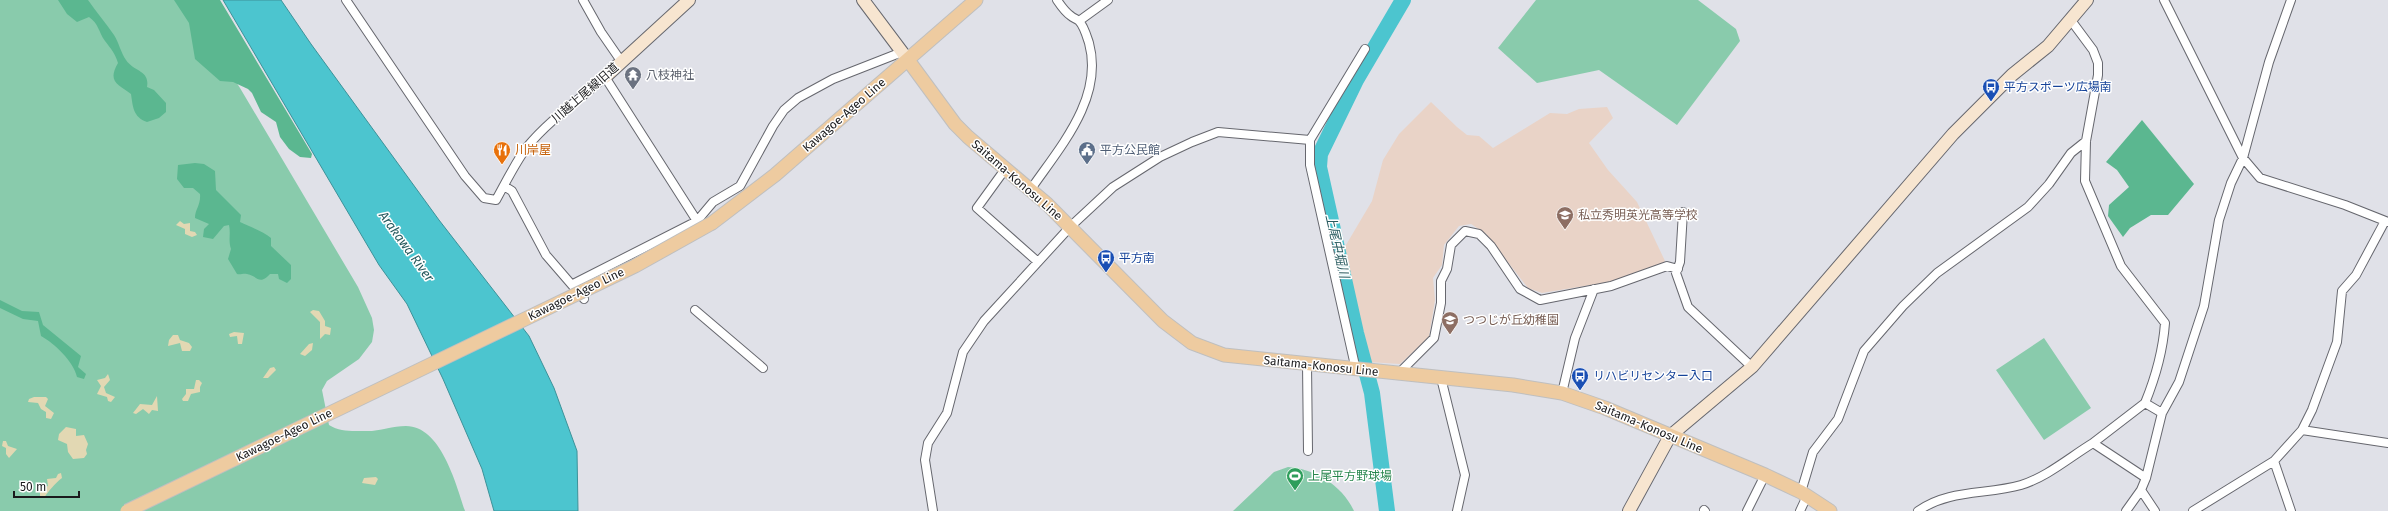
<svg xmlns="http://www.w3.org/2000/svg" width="2388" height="511" font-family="'Fira Sans','Noto Sans JP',sans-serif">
<rect width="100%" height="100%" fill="#e0e1e8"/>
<path fill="#e9d3c7" d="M1431,102L1457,127L1467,135L1479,136L1493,148L1550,113L1567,114L1579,109L1607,107L1613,118L1589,143L1608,170L1637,202L1665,261L1662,264L1609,282L1542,293L1528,288L1486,234L1471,224L1459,226L1444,245L1442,265L1433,278L1435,300L1429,337L1400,364L1369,362L1343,250L1372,201L1383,160L1399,134Z"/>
<path fill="#89cbac" d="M0,0H183L240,88L358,287L372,318L374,330L372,342L359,359L327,381L322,390L329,425C340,432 351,431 364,431C378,432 392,426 406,426C441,426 456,484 465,511H0Z
M1536,0H1698L1736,29L1740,41L1677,125L1599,70L1537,83L1498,48Z
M2044,338L2091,408L2044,440L1996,370Z
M1288,467C1315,469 1342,485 1354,511H1233L1274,472Z"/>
<path fill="#5bb790" d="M58,0H88C96,12 106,23 114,35C119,43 121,53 126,60C134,72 150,70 147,87L154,90L166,103V112L159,118L147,122C133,117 133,107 131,94C118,84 107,82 118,63C115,53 111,49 105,41C98,31 99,24 89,17L77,22L67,14Z
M174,0H220L312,154L311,158L300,157L289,149L280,137L276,122L261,112L252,93L248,89L233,82L220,81L195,59L189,23Z
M2142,120L2194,184L2168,215H2151L2130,228L2123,237L2108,216L2109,205L2129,187L2117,170L2106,162Z
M195,163L204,164L215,171L216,190L241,215L240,222C250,227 263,231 271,238V246L291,265V279L287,283L279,279L278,274H270C259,286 258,276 247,274C243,273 241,275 237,274L228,259L231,249C228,240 231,234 229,225L224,226L213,239L203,237L204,229L209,224L195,218C195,209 201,205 200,194L193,188H184L177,179L178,165Z
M0,300L22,311L39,312L43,325L81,356L78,367L86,374L84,379L77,377C74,362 54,343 41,336L38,321L23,319L0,308Z"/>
<path fill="#e2d8b3" d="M180,221L184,224L190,223V231L195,232L197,235L192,237L185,234V229L176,225Z
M313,310L319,311L325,321V326L331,328L330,335L325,334L320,339V322L310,312Z
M234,332L244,333L242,344H238L237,336L230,337L229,334Z
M173,335H178L180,340L189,343L192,347L190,351H182L180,343L168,346L169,340Z
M313,343L312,350L305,356L300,354L309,344Z
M274,367L276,370L268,378H263L270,368Z
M108,374L110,380L104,387L106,393L115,397L111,402L108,401L107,397L97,394L101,386L97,380L105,378Z
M196,380H199L202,383L200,387V392L191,394L188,401H183L182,399L186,394V389H194Z
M157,396L158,411L152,410L149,414L143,409L136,414L133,413L140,404L152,405Z
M34,397H46L48,399L45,406L54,413L51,419L46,418V412L41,409L38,403L28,402L29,399Z
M66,427L76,429V436L84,435L88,444L86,450L87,454L84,458L73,459L68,452L67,444L58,440L59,434Z
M3,441H6L8,446L17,449L9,458L6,454V448L2,446Z
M61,473L62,478C55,483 48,492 44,498L40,497V489L48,486L47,479L56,478L58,474Z
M376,477L378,479L375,485L362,483L364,478Z"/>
<path fill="#4cc5cf" stroke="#3d9299" d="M223,0H281L311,44L439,220L529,336L554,388L577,451L578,511H494L482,469L443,379L407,304L379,265Z"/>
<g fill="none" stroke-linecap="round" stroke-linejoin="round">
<path stroke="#4cc5cf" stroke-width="16" d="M1387,511L1372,393L1356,333L1319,167L1320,154L1356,80L1403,0"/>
<g stroke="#66676e" stroke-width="10">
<path id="street" d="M346,0L465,176L484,198L496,200C506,182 515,163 527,147C549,120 579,100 605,77L697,221
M583,0L601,32L621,61
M2164,0L2243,158L2260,178L2345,205L2388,222
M2070,19L2093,50L2098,63V75L2086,141L2085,181L2121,266L2165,323C2163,351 2156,376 2145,403L2162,413
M1079,21L1108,0
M1006,168L977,208L1038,262
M504,186L512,191L546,255L584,299
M1031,189C1060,147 1104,98 1089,43C1087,37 1084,26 1079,21C1077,19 1073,18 1071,16C1065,12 1061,6 1057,0
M1683,212L1680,262L1676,273L1688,307L1752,367
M573,284L697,221L713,202L740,186L773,126L784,110L798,98L833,79L902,52
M695,310L763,368
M1307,364L1308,451
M1356,370L1310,165V140L1365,49
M1398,374L1434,338L1441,303V281L1447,269L1451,245L1465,231L1479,234L1491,246L1520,289L1540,300L1611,286L1667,266L1678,269
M1441,378L1465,475L1457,511
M1562,393L1575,338L1594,289
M2302,430L2388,443
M2093,443L2145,403
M2274,461L2291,511
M2141,490L2155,511
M1801,492L1813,452L1838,419L1864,351L1903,306L1937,273L2028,207L2049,184L2071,153L2086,141
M1704,510L1705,511
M933,511L925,460L928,443L947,413L963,352L984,321L1070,227L1113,187L1160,157L1192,142L1218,132L1310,140
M1747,511L1765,475
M1800,511L1807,496
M1918,511C1949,489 1986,495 2021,485C2047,477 2070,457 2093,443L2146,478
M2126,511L2141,490L2146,478L2162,413L2179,382L2204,306L2219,220L2231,183L2243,158L2269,62L2291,0
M2193,511L2274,461L2302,430L2312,410L2337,342L2342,291L2356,275L2385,221"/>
</g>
<g stroke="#66676e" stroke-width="14">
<path id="secondary" d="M863,0L908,60
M605,77L689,0
M1629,511L1670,436L1752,367L1953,134L2012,75L2048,46L2087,0"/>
</g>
<g stroke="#bfbfbf" stroke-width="15">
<path id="primary" d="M908,60L955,124L968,137L1047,204L1163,321L1192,343L1224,355L1513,385L1562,393L1605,408L1765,475L1801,492L1830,511
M712,223L775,175L976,0"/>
</g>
<use href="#street" stroke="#fff" stroke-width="8"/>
<use href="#secondary" stroke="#f7e5d0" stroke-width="12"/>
<use href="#primary" stroke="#eecba0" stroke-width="13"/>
<g stroke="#bfbfbf" stroke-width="15" stroke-linecap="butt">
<path id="primary-bridge" d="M127,511L635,266L712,223"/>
</g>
<use href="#primary-bridge" stroke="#eecba0" stroke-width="13"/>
</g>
<defs>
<g id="temple-pin" transform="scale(0.9)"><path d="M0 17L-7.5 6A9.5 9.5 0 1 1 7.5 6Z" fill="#6b7280" stroke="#fff"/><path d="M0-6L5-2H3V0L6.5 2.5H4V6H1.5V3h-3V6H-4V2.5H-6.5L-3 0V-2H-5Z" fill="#fff"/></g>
<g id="bus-pin" transform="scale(0.9)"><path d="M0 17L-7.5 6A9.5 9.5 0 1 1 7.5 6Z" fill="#1a4fb4" stroke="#fff"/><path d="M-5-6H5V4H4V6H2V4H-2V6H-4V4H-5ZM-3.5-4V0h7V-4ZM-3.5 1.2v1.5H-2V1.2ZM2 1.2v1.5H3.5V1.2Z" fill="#fff"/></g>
<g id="restaurant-pin" transform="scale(0.9)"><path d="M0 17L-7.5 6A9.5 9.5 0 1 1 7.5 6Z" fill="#e8710a" stroke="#fff"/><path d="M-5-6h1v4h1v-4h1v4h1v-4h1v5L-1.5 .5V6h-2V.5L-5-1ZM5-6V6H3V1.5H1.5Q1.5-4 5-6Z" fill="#fff"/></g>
<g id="civic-pin" transform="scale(0.9)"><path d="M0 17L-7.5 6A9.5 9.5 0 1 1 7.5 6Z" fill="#5c6f8a" stroke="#fff"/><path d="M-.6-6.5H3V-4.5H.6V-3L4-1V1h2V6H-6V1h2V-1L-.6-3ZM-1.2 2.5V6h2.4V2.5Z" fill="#fff"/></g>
<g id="school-pin" transform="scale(0.9)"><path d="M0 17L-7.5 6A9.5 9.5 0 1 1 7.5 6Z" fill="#8d6e63" stroke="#fff"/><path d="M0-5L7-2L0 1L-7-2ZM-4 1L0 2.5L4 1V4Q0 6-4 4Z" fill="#fff"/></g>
<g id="stadium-pin" transform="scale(0.9)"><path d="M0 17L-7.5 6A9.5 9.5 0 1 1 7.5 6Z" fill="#2e9e5b" stroke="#fff"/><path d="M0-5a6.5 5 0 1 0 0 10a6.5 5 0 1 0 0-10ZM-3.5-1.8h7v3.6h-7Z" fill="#fff"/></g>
</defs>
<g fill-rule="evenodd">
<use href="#temple-pin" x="633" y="75"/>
<use href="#bus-pin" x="1991" y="87"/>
<use href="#restaurant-pin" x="502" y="150"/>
<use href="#civic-pin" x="1087" y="150"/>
<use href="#school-pin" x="1565" y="215"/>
<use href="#bus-pin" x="1106" y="258"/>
<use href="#school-pin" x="1450" y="320"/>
<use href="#bus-pin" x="1580" y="376"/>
<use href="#stadium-pin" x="1295" y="476"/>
</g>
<g text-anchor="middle" stroke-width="3" stroke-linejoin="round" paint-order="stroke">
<g font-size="12" fill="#5b616d" stroke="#fff" text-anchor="start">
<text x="646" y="79">八枝神社</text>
</g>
<g font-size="12" fill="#164399" stroke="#fff" text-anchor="start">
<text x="2004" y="91">平方スポーツ広場南</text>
<text x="1119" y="262">平方南</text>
<text x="1593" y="380">リハビリセンター入口</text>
</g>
<g font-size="12" fill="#1a1a1c" stroke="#fff">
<text transform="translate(585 93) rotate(-41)" y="4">川越上尾線旧道</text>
<text transform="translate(844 115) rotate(-41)" y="4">Kawagoe-Ageo Line</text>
<text transform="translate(1017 180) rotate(41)" y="4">Saitama-Konosu Line</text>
<text transform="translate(576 294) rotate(-26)" y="4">Kawagoe-Ageo Line</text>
<text transform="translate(1321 366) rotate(6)" y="4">Saitama-Konosu Line</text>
<text transform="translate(1649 427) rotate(23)" y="4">Saitama-Konosu Line</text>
<text transform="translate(284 435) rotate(-26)" y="4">Kawagoe-Ageo Line</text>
</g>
<g font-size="12" fill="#c56008" stroke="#fff" text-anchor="start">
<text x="515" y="154">川岸屋</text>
</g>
<g font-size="12" fill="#4e5e75" stroke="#fff" text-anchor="start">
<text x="1100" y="154">平方公民館</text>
</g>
<g font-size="12" fill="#785e54" stroke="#fff" text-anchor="start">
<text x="1578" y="219">私立秀明英光高等学校</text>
<text x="1463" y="324">つつじが丘幼稚園</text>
</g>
<g font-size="12" fill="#27864d" stroke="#fff" text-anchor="start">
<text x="1308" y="480">上尾平方野球場</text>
</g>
<g font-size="13" font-style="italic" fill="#285b5f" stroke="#fff">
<text transform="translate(407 246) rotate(54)" y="5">Arakawa River</text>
<text transform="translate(1338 246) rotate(77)" y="5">上尾中堀川</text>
</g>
</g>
<path d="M14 491v6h65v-6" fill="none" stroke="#1a1a1c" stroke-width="2"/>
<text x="20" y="491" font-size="12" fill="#1a1a1c" stroke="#ffffff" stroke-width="3" paint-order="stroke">50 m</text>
</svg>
